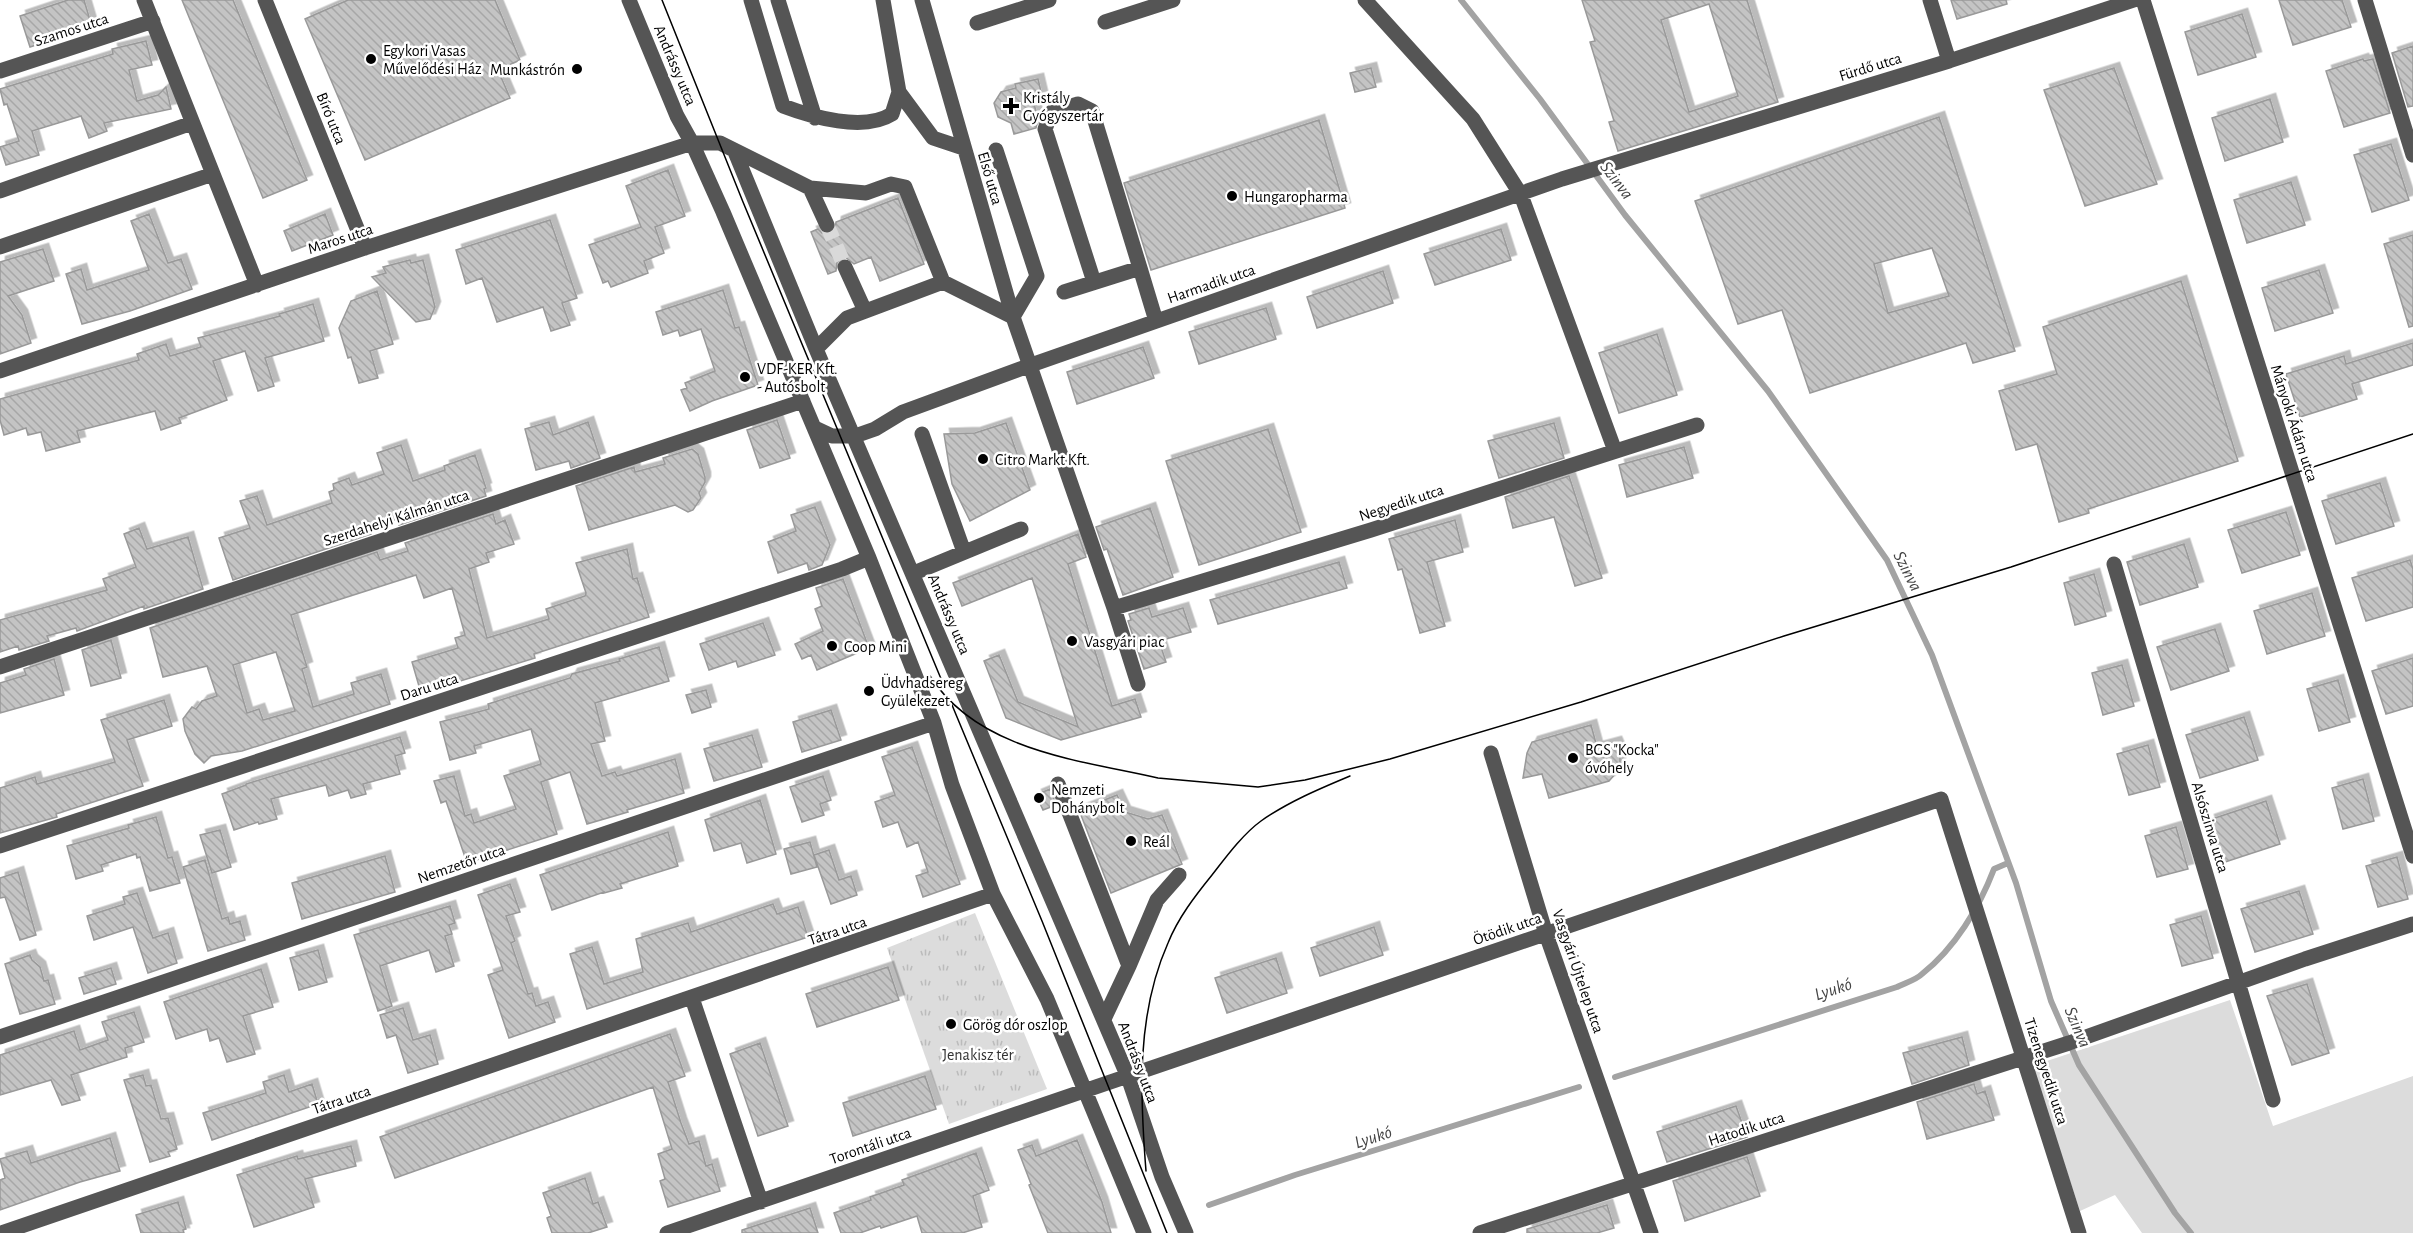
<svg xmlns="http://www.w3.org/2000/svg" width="2413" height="1233" font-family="'Alegreya Sans',sans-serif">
<defs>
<pattern id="park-tufts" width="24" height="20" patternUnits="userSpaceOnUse" patternTransform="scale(1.5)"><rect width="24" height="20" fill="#dcdcdc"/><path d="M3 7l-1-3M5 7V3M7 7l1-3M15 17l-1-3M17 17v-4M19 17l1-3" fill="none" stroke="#bbb"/></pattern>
<pattern id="building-back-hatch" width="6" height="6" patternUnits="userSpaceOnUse" patternTransform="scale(1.5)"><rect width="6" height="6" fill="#c4c4c4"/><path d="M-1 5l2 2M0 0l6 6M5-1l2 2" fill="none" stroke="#a7a7a7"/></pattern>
<filter id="shadow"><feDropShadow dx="5.5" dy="-5.5" stdDeviation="0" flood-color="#0004"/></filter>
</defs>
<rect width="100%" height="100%" fill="#fff"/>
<path fill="#dcdcdc" d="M2230,1000L2273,1126L2413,1076V1233H2142L2115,1195L2080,1211L2032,1066Z"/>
<path fill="url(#park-tufts)" d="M975,913L1047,1089L949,1124L887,948Z"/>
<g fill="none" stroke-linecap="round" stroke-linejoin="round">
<path stroke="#a3a3a3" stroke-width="6" d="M1461,0L1540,99L1625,215L1768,391L1887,560L1932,655L2016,883L2051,1001L2079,1065L2175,1213L2191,1233
M1615,1077L1897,987C1905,983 1916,980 1922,974C1955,948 1979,908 1994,869L2008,863
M1209,1205L1295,1175L1579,1087"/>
</g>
<path fill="url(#building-back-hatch)" stroke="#999" stroke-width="1.5" fill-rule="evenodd" filter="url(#shadow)" d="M68,0H84L92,27L30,47L20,16Z
M182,0H233L307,180L263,198Z
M348,0H495L520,60L498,70L510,98L365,160L305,19Z
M1582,0H1747L1778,102L1618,151L1609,122L1614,121L1590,42L1595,41ZM1709,4L1738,96L1689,112L1661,20Z
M1951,0H2006L2007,4L1957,19Z
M2279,0H2342L2351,27L2293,45Z
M2242,14L2256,57L2198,75L2185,32Z
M146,41L152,65L129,70L137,101L158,95L166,87L171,109L104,123L107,131L89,138L81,116L32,131L39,155L6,165L0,147L19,141L7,104L4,105L0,89L113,54L112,49Z
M2413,46V106L2408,107L2392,53Z
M2363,59L2364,61L2373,59L2390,113L2344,127L2326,71Z
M1371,68L1376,87L1355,92L1350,73Z
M2114,68L2157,184L2085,206L2044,90Z
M1038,79L1042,96L1033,99L1038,120L1036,128L1014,134L1011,123L998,117L994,103L1001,92L1016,88L1015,84Z
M2270,99L2283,142L2225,161L2212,118Z
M1939,117L2015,351L1973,363L1966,343L1810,393L1782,310L1738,324L1695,201ZM1932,248L1949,296L1888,313L1874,264Z
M1319,120L1345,208L1151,270L1124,183Z
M2391,144L2409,200L2372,212L2354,155Z
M668,170L685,216L655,227L664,253L644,261L648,273L611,287L608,281L603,283L589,245L641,227L626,186Z
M2291,182L2305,225L2247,243L2234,200Z
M898,198L924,264L880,281L871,257L854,264L845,257L837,262L836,271L828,274L811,232L818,229L822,233L831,234L835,230L836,222Z
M149,214L168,263L181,259L192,289L130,311L82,324L66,274L81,269L87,290L149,270L131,221Z
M325,214L333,235L292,251L284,231Z
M550,220L577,298L562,303L570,325L551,331L543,307L497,322L482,278L466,284L456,250Z
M1501,229L1511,260L1435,285L1424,254Z
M2413,235V326L2409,327L2384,244Z
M43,249L54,281L8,296L22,315L31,343L0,354V262Z
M410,260L411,263L423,260L435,307L430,319L416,322L372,277L386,273L383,267Z
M2319,270L2333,313L2275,331L2262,288Z
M1383,271L1393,303L1317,328L1307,297Z
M2181,281L2238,461L2088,509L2089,513L2059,522L2037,444L2016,450L1999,391L2057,374L2043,327Z
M723,290L735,328L739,327L758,385L712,401L690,411L681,390L687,388L685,383L715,371L701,329L680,336L678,330L663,335L656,312Z
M377,291L393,344L370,351L378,378L359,383L351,357L348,358L339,328L351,301Z
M313,304L324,341L265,358L274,386L258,391L245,351L213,361L227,400L179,418L181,423L161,430L155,411L77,431L80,442L46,451L41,432L28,435L26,428L4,435L0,420V399L139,360L137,354L166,344L170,356L201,347L198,338L280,316L279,314Z
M1266,308L1276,339L1199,364L1189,332Z
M1657,334L1677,395L1619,413L1599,353Z
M2413,343V365L2352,384L2357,399L2300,417L2286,374L2344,356L2346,364Z
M1143,347L1154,378L1077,404L1067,372Z
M777,420L790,458L760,468L747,430Z
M549,422L553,435L588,422L600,458L571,468L569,461L536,470L525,429Z
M1006,423L1030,490L970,521L952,484L944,434L975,433Z
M1554,423L1564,458L1499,478L1488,441Z
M1268,429L1301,532L1199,565L1166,461Z
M401,445L413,481L445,470L444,466L475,455L486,488L484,489L486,496L399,525L397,519L369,529L371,534L233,580L219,538L250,528L240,501L257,496L267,525L332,503L329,492L334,490L333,484L349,478L352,485L384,474L377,453Z
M1684,447L1693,478L1627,497L1619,465Z
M692,449L698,454L705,477V482L699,493L701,498L693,510L688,512L675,505L589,530L576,486L634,467L635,472L665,464L663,458Z
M1569,476L1602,578L1575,586L1554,517L1513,528L1505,497Z
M2380,483L2394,526L2336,544L2322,501Z
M815,507L830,545L822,565L809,570L807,563L778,573L768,542L796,531L791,515Z
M1150,508L1173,577L1123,595L1107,549L1104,550L1096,527Z
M2286,512L2300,555L2242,573L2228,530Z
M493,514L496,524L505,520L514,544L486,553L489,562L469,569L487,638L549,619L546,609L585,596L586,593L576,563L627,549L633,579L637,578L649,617L534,654L535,658L421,693L412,662L458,648L455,638L465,635L452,588L424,598L416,575L291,615L307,667L302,669L313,707L354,694L351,683L381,674L390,704L242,751L211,756L204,763L195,754L185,731L183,719L192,707L196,709L202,701L217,696L207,666L163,677L150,628L377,552L380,560L408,551L405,543ZM276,652L295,711L263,720L259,709L247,713L233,665Z
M1455,520L1463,552L1427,562L1445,626L1420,633L1402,569L1398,570L1389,539Z
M139,528L147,549L188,537L203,589L144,609V606L77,631L76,628L47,636L49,641L19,650L18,646L0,652V620L107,590L103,579L136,567L124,534Z
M1078,534L1086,557L1068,564L1112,706L1135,699L1141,717L1061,740L1006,718L984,661L999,655L1018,702L1078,727L1032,578L962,606L953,583Z
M2184,544L2198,587L2140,605L2127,562Z
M2410,560L2413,569V607L2366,621L2352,578Z
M1339,562L1347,588L1218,624L1210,600Z
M2094,574L2106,616L2075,625L2064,583Z
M843,579L869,648L817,670L811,655L802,659L795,644L823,631L815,609L822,606L816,588Z
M2312,593L2325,636L2267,654L2254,611Z
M1149,608L1152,617L1183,608L1191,632L1159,641L1166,662L1144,669L1128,621L1131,620L1129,614Z
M763,623L775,655L738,667L736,661L709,670L700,644Z
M2215,629L2229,671L2171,690L2157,647Z
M111,640L121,678L91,686L82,650Z
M659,647L669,681L595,703L605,741L591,744L602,776L615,772L617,776L675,759L684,793L627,810L628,812L587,824L570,772L541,782L557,834L467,863L446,801L441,803L434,781L454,776L465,816L471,814L474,823L516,809L504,776L541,764L531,729L474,746L476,753L450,760L440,722L489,709L488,704L570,678L572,674L620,661L619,659Z
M2413,658V706L2386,714L2372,671Z
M54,659L64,695L0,713V683L26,675L24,669Z
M2122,665L2134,706L2103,715L2092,673Z
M2338,680L2350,722L2319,731L2307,689Z
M706,690L711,707L692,713L686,695Z
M164,700L172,726L127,740L143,786L56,814L57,817L0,833V788L35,777L37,784L115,762L101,720Z
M831,710L841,740L802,752L793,722Z
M2244,717L2258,760L2200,778L2186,735Z
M1591,725L1597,747L1616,742L1620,751V763L1616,773L1609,781L1549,798L1542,774L1523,778L1527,753L1532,742Z
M752,735L762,767L714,781L704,749Z
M400,737L405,753L395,756L400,774L363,784L366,794L351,798L348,790L329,796L326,785L271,799L277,819L259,824L258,822L234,830L222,794L246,785V784Z
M2148,745L2160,787L2129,795L2117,754Z
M912,747L960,884L923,897L916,876L928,872L918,842L907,847L898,822L883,827L875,802L895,795L882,757Z
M823,776L831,800L820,804L824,815L802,822L790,787Z
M2363,779L2374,821L2343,829L2332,788Z
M1050,789L1056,805L1043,810L1036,795Z
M1117,795L1125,812L1148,819L1162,815L1182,864L1111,893L1079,810Z
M760,800L776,854L747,863L741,843L714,851L705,820Z
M2266,801L2280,844L2222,863L2209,820Z
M156,817L168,858L172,857L180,883L150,891L140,857L137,858L136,854L101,865L103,871L76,879L67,846L129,828L128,825Z
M2176,827L2188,869L2157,877L2145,836Z
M220,830L231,867L212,873L200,835Z
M668,832L678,866L620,884L622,888L604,893V892L552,910L540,875Z
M810,842L817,867L791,874L784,849Z
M829,850L839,880L851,876L857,895L831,904L814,855Z
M385,856L395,892L302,919L292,883Z
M2397,857L2408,899L2378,907L2366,866Z
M205,860L222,919L228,917L230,924L240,921L245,940L208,951L183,867Z
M18,872L36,935L20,940L5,897L0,898V878Z
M510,884L520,912L506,916L515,941L511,943L528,994L532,993L536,1006L548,1002L555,1022L509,1038L488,975L503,970L478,895Z
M2299,891L2313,934L2255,952L2241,909Z
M137,893L153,938L168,933L177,963L148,973L133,927L94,940L87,916L125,904L123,897Z
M773,904L777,914L798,907L808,937L587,1009L570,954L592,947L604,984L643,972L636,939L688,923L691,932Z
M450,906L455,923L449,925L452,934L445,936L454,966L436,972L429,950L380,966L392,1006L378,1011L354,935Z
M2201,916L2213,958L2182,966L2170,925Z
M1374,927L1383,955L1320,976L1311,948Z
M318,950L327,982L299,990L290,958Z
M30,955L32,960L40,967L44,981L48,980L55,1004L20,1014L5,964Z
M1276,958L1287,993L1227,1013L1215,978Z
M888,967L899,1000L817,1027L806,994Z
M111,968L116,984L84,994L79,978Z
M261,969L273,1007L243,1016L255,1054L227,1062L219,1038L210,1041L207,1029L176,1039L164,1002Z
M2307,984L2329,1053L2292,1065L2267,996Z
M403,1008L413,1040L430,1035L438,1064L408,1073L396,1035L387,1038L380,1015Z
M134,1012L144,1042L125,1048L127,1057L71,1075L80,1100L62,1105L51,1080L0,1095V1055L74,1031L80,1050L108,1040L102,1022Z
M670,1034L685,1076L668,1082L681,1123L689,1144L699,1141L706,1166L712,1164L720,1191L668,1207L660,1181L665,1179L658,1154L672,1149L653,1087L395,1178L380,1137Z
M1962,1037L1969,1065L1912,1084L1903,1053Z
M760,1043L788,1126L758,1136L730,1054Z
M143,1075L146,1086L151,1085L161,1119L168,1118L177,1149L168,1152L170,1156L150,1162L124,1080Z
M284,1075L289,1092L312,1084L318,1104L212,1140L203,1113L266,1093L263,1082Z
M925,1076L936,1109L853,1136L843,1103Z
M1974,1084L1977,1094L1985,1091L1994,1120L1927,1139L1917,1102Z
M1736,1106L1747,1137L1667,1162L1657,1132Z
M110,1138L120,1171L80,1182L0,1210V1180L5,1178L0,1159L27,1151L31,1163Z
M1077,1140L1102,1202L1111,1233H1048L1029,1185L1031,1184L1018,1150L1032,1145L1036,1156Z
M351,1146L356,1166L305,1179L314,1207L254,1227L237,1175L297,1156L298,1159Z
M976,1153L989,1190L973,1196L982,1227L962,1233H922L917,1216L881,1228L880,1226L860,1233H841L834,1213L871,1200L870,1197L904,1185L902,1180Z
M1747,1157L1760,1196L1685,1221L1673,1181Z
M585,1178L593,1204L598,1202L607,1227L588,1233H552L547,1218L551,1216L543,1193Z
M178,1202L186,1229L183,1230L184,1233H141L136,1215Z
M1607,1205L1614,1228L1597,1233H1527V1229Z
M810,1208L818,1233H742V1230Z"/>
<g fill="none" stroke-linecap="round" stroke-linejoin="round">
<path stroke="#d9d9d9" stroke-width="15" stroke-dasharray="15 8" stroke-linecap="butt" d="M827,225L845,267"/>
<path stroke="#555" stroke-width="15" d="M144,0L257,285
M265,0L365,248
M629,0L677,116L692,143L723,212L869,558L934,723L952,785L993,894L1047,999L1144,1233
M751,0L783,106C812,117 864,132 892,114L899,92L883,0
M778,0L815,118
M922,0L1013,317L1114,608L1138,684
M1365,0L1473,119L1521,195L1615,451
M1930,0L1949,61
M2143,0L2413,856
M2365,0L2413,155
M1105,22L1173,0
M977,23L1049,0
M0,71L153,21
M899,92L933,138L963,148
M996,150L1037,276L1013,317
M735,152L816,349L1128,1077L1162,1177L1186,1233
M810,188L827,225
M0,191L192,123
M0,247L213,174
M845,267L865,311
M1094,282L1045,129L1052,112L1078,104L1092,111L1140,268
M1064,292L1140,268L1156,321
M816,349L847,318L943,282
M0,371L365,248L692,143H720L810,188L866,193L891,184L905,187L943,282L1013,317
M815,428L832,436H855L875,429L903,412L1031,365L1562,179L1949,61L2134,0
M922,434L964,552
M2114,564L2273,1100
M914,573L1021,529
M1114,608L1371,530L1697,425
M0,667L803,401
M1491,753L1546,934L1651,1233
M1058,784L1129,966L1104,1019
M0,846L842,569L869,558
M1129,966L1157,900L1179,875
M692,998L761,1202
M0,1037L934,723
M1,1233L993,894
M667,1233L1941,799L2079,1233
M1480,1233L2069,1043L2305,959L2413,924"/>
<path stroke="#000" stroke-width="1.5" d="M662,0L743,202L944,686
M930,676C978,751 1079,760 1158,778L1258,787L1305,780L1390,759L1581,702L1784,636L2011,567L2413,434
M952,705L1042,921L1167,1233
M1146,1171C1140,1095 1136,1015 1168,943C1178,918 1195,896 1212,875C1226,857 1243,834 1261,821C1288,802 1319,789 1350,776"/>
</g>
<g fill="#000" stroke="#fff" stroke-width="2">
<circle cx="371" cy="59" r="6"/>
<circle cx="577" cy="69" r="6"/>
<path d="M1008 97h6v6h6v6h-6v6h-6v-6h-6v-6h6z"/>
<circle cx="1232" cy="196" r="6"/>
<circle cx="745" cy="377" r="6"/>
<circle cx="983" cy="459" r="6"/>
<circle cx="1072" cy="641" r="6"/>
<circle cx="832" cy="646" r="6"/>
<circle cx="869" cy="691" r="6"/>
<circle cx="1573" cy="758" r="6"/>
<circle cx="1039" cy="798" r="6"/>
<circle cx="1131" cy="841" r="6"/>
<circle cx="951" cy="1024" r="6"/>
</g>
<g text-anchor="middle" stroke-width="5" stroke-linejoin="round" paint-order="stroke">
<g font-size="16" fill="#000" stroke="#fff">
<text transform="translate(71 29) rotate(-18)" y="6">Szamos utca</text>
<text transform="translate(676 65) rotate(67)" y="6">Andrássy utca</text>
<text transform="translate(1870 66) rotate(-17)" y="6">Fürdő utca</text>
<text transform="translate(332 118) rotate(68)" y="6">Bíró utca</text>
<text transform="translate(991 178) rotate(74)" y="6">Első utca</text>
<text transform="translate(340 238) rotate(-18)" y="6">Maros utca</text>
<text transform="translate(1211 283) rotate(-19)" y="6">Harmadik utca</text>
<text transform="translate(2295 423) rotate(72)" y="6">Mányoki Ádám utca</text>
<text transform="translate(1401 502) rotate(-18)" y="6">Negyedik utca</text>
<text transform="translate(396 517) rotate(-18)" y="6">Szerdahelyi Kálmán utca</text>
<text transform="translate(950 614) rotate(67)" y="6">Andrássy utca</text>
<text transform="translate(429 686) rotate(-18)" y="6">Daru utca</text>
<text transform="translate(2211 827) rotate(73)" y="6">Alsószinva utca</text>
<text transform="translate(461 863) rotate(-19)" y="6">Nemzetőr utca</text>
<text transform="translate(1507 928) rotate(-19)" y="6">Ötödik utca</text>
<text transform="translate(837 930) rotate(-19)" y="6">Tátra utca</text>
<text transform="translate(1579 971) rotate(71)" y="6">Vasgyári Újtelep utca</text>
<text transform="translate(1139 1062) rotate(69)" y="6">Andrássy utca</text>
<text transform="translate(2047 1071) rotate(72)" y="6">Tizenegyedik utca</text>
<text transform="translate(341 1099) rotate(-19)" y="6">Tátra utca</text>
<text transform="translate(1746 1128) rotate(-18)" y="6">Hatodik utca</text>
<text transform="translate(870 1145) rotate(-19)" y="6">Torontáli utca</text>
</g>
<g font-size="16" fill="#000" stroke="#fff" text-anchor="start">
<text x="383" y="56">Egykori Vasas<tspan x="383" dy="18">Művelődési Ház</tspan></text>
<text x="565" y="75" text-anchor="end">Munkástrón</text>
<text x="1023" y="103">Kristály<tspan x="1023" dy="18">Gyógyszertár</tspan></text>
<text x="1244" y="202">Hungaropharma</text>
<text x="757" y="374">VDF-KER Kft.<tspan x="757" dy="18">- Autósbolt</tspan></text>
<text x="995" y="465">Citro Markt Kft.</text>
<text x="1084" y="647">Vasgyári piac</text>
<text x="844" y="652">Coop Mini</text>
<text x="881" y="688">Üdvhadsereg<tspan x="881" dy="18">Gyülekezet</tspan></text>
<text x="1585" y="755">BGS "Kocka"<tspan x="1585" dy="18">óvóhely</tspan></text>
<text x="1051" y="795">Nemzeti<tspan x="1051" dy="18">Dohánybolt</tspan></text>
<text x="1143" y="847">Reál</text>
<text x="963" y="1030">Görög dór oszlop</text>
</g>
<g font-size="16" fill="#333" stroke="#fff">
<text x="978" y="1060">Jenakisz tér</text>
</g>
<g font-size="18" font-style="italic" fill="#444" stroke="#fff">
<text transform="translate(1617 180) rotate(53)" y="6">Szinva</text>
<text transform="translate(1908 571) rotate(63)" y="6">Szinva</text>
<text transform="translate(1833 989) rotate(-18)" y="6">Lyukó</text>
<text transform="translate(2078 1027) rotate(67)" y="6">Szinva</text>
<text transform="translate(1373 1137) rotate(-18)" y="6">Lyukó</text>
</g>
</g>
</svg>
